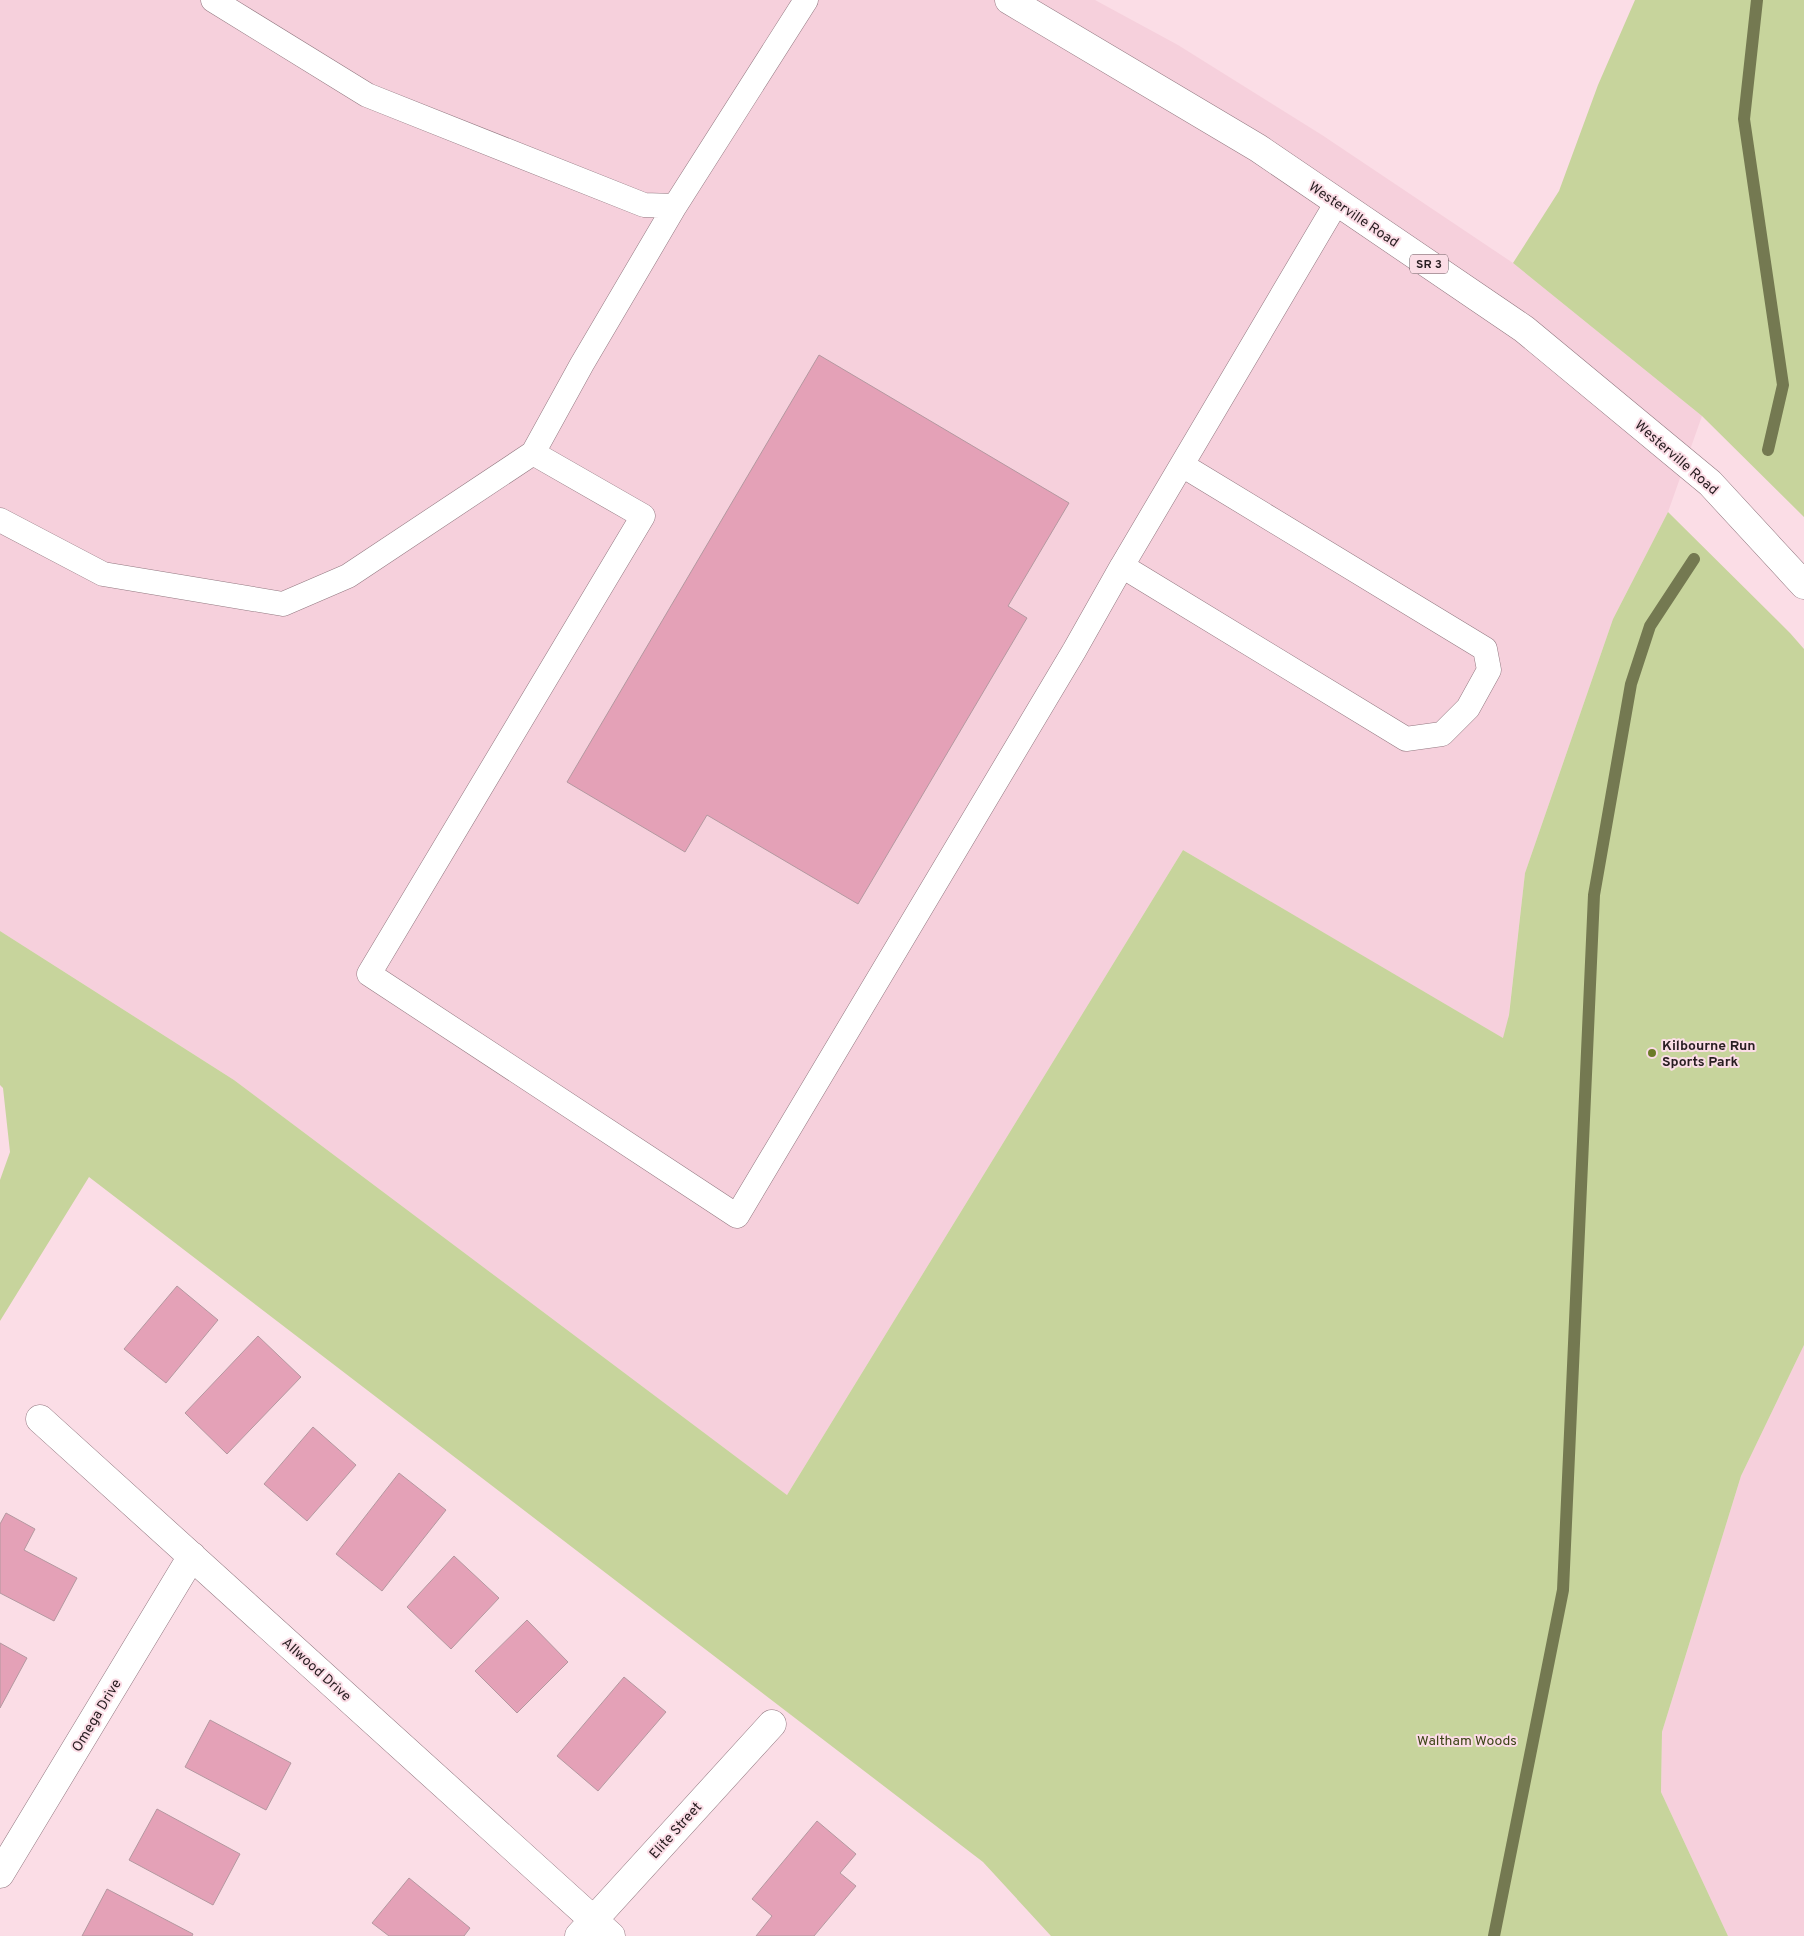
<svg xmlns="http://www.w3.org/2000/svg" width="1804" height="1936" font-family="Overpass,sans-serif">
<rect width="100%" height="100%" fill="#fbdde6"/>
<path fill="#f6d0dc" d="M0,0H1095L1178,45L1322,135L1513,263L1702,416L1668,512L1613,619L1525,873L1506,1040L1183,850L787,1495L234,1080L0,931Z
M1804,1345V1936H1728L1661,1792L1662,1732L1741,1476Z"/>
<path fill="#c7d49c" d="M1635,0H1804V517L1702,416L1513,263L1559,191L1598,85Z
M1668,512L1790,633L1804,649V1345L1741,1476L1662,1732L1661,1792L1728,1936H1051L983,1862L89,1177L0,1321V1180L10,1152L3,1088L0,1085V931L234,1080L787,1495L1183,850L1503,1038L1509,1015L1525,873L1613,619Z"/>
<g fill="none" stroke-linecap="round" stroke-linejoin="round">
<path stroke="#747951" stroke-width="12" d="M1757,0L1744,119L1783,385L1768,450
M1494,1936L1563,1590L1594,895L1631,684L1650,626L1694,559"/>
</g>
<path fill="#e4a1b7" stroke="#b498a0" d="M819,355L1069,503L1008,606L1027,618L858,904L707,815L685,852L567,782Z
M177,1286L218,1320L166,1383L124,1349Z
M258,1336L301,1377L227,1454L185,1413Z
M313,1427L356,1465L307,1521L264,1484Z
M399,1473L446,1510L382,1591L336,1554Z
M6,1513L35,1529L24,1550L77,1578L54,1621L0,1593V1524Z
M454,1556L499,1598L451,1649L407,1607Z
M527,1620L568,1662L517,1713L475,1671Z
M0,1643L27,1658L0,1708Z
M624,1677L666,1712L598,1791L557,1756Z
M210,1720L291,1763L266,1810L185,1767Z
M157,1809L240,1854L213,1905L129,1860Z
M817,1821L856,1854L840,1873L856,1886L814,1936H756L772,1916L752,1899Z
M409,1878L470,1928L464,1936H389L372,1923Z
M107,1889L193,1934L192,1936H82Z"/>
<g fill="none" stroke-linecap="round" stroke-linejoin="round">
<g stroke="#927880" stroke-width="25">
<path id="lane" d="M213,0L367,95L644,205L675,206L806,0
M675,206L582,364L533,453L643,516L369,974L737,1216L1074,651L1122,566
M1182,465L1485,649L1489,670L1468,708L1442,734L1406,739L1122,566L1337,202
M0,520L103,574L283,604L348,576L533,453"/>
</g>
<g stroke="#927880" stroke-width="29">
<path id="street" d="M40,1419L611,1936
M0,1874L192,1556
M579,1936L772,1724"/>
</g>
<g stroke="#927880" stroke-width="29">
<path id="primary" d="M1009,0L1258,148L1524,329L1710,483L1804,585"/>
</g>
<use href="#lane" stroke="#fff" stroke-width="24"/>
<use href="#street" stroke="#fff" stroke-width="28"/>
<use href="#primary" stroke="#fff" stroke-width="28"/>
</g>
<circle fill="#6c7b28" stroke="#fbdde6" stroke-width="2" cx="1652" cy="1053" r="5"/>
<g text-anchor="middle" stroke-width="4" stroke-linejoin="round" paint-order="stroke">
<rect fill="#fbdde6" stroke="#67575c" stroke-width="1" x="1410" y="254.5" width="38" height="19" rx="4"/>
<g font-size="12" font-weight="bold" fill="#281d21">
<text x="1429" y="268">SR 3</text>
</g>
<g font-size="14" fill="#281d21" stroke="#fbdde6">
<text transform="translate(1354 214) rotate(34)" y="5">Westerville Road</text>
<text transform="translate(1677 457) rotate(41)" y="5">Westerville Road</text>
<text transform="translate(317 1669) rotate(42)" y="5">Allwood Drive</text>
<text transform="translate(96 1715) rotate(-59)" y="5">Omega Drive</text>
<text transform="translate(675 1830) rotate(-48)" y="5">Elite Street</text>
</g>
<g font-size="14" font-weight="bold" fill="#281d21" stroke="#fbdde6" text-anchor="start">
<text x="1662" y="1050">Kilbourne Run<tspan x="1662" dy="16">Sports Park</tspan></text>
</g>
<g font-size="14" fill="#3c4416" stroke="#fbdde6">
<text x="1467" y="1745">Waltham Woods</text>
</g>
</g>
</svg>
